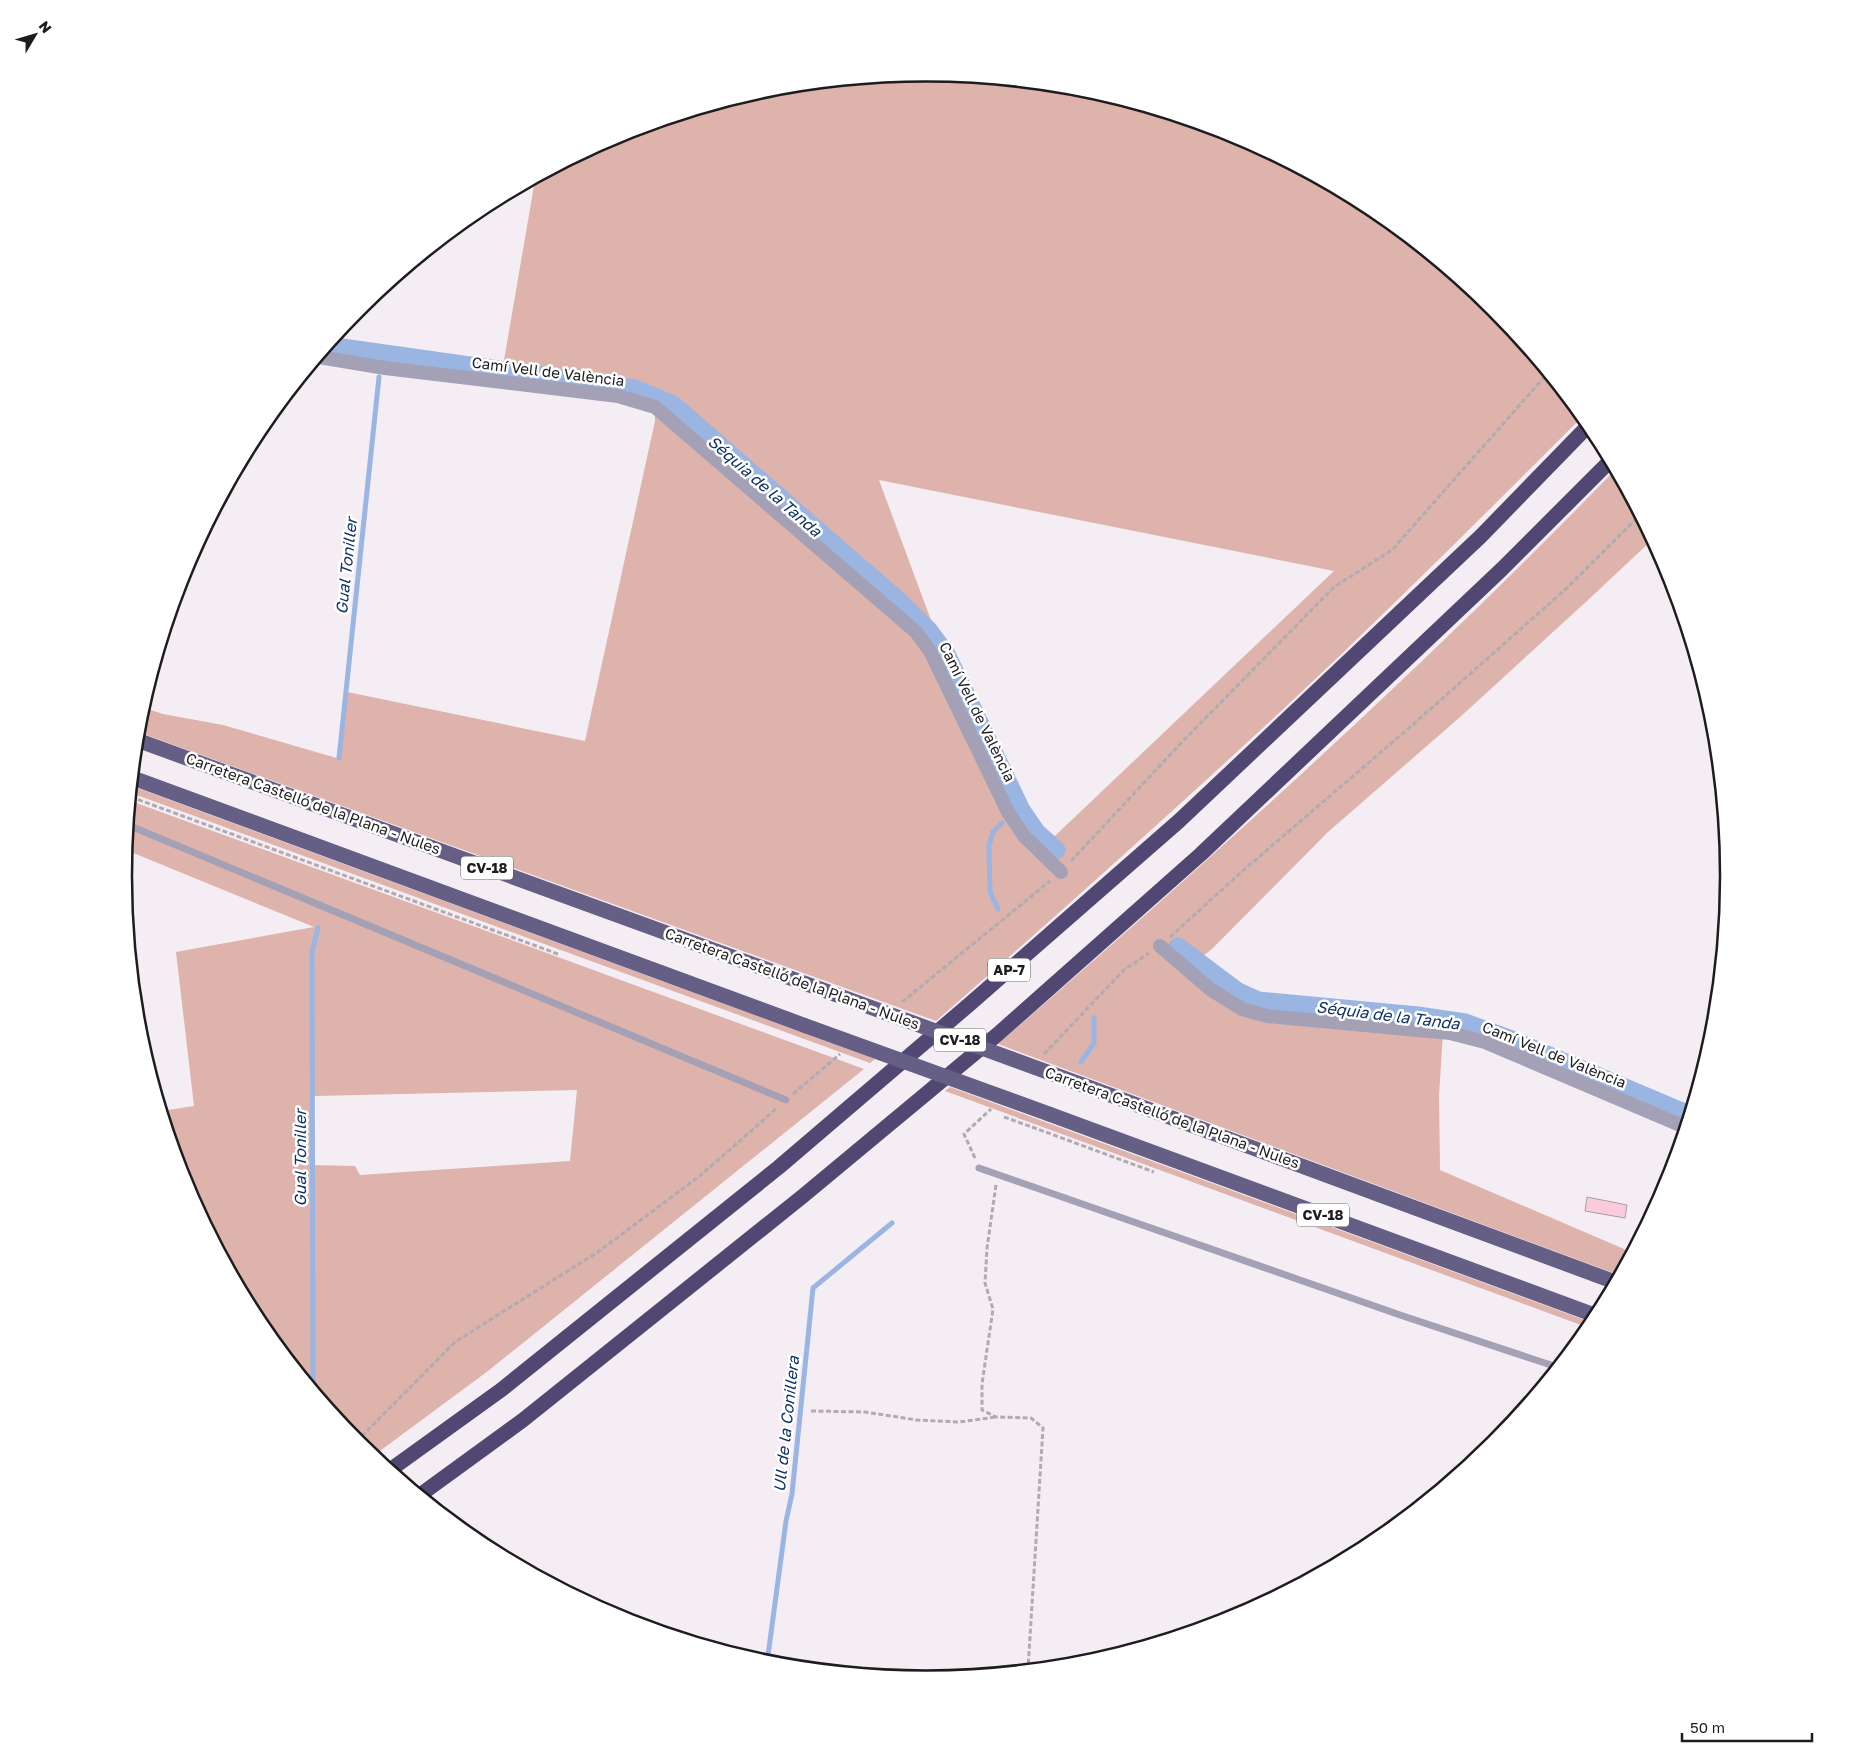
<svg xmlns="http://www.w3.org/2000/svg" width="1852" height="1753" font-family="'Golos Text',sans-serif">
<rect width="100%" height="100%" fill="#f4edf4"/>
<path fill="#ddb3ab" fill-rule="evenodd" d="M926,74L1083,89L1233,135L1372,209L1494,309L1582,417C1487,512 1391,608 1293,700C1176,809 1056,916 936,1021L138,732L142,707L163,714L223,725L340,759L347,692L585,741L655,421V407L499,381L503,366L535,180L619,135L770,89ZM879,480L1334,571L1038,852L1007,812L931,650L935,631Z
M1615,470L1652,540L1588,600L1459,718L1328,832L1212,949L1188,968L1241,1010L1443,1032L1439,1096L1440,1170L1631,1252L1619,1275L998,1044C1210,860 1419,672 1615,470Z
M132,786L784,1026L875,1059L870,1063L178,810L131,793Z
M131,801L864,1069L488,1371L373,1456L358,1444L258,1322L184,1183L162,1111L194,1106L176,952L314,927L126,850ZM577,1090L570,1161L360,1175L355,1166L311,1165V1093L315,1096Z
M950,1087L1593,1323L1589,1328L945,1091Z"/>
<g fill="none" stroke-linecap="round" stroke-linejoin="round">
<path stroke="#9ab5e1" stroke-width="5" d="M339,758L379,377
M998,909L990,892L989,845L993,832L1002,823
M1081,1062L1094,1043V1018
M313,1389L312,952L318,928
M767,1663L786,1521L792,1494L813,1288L892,1223"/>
<path stroke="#9ab5e1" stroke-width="19" d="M328,346L635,389L673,405L903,605L928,630L946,654L1021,810L1036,832L1056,850
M1178,947L1238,992L1258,1001L1418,1016L1465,1023L1509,1039L1689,1115"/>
</g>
<path fill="#facbda" stroke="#a99fa2" d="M1587,1197L1627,1205L1625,1218L1585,1211Z"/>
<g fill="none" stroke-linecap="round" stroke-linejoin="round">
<path stroke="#b1abb1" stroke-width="3" stroke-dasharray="5 2.5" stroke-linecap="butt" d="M131,797L558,954
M1071,861L1182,742L1334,587L1392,550L1547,374
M1170,937L1246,868L1409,728L1567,588L1639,516
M902,1002L1050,881
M1044,1054L1124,970L1149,953
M793,1094L840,1054
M1032,1127L1154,1172
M975,1158L964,1134L991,1109
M996,1185L987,1248L985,1283L993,1309L982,1384V1410L996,1417L1031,1418L1043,1428L1028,1669
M811,1411L865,1412L917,1420L959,1422L996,1417
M356,1441L363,1435L455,1342L598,1252L701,1175L777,1108"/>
<path stroke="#a4a1b6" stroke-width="7" d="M128,825L786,1100
M979,1168L1403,1316L1557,1367"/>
<path stroke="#a4a1b6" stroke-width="14" d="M319,357L385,368L618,396L655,407L916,632L930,651L1008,812L1024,836L1061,872
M1160,946L1210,989L1242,1009L1267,1016L1450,1033L1485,1042L1685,1127"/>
<path stroke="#665f85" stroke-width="15" d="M137,740L837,995
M133,778L806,1026
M1083,1085L1615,1282
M1049,1114L1597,1316"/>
<path stroke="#504872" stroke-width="15" d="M390,1470L501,1390L779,1167L971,1003L1179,821L1481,536L1589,425
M420,1495L523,1420L803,1196L998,1034L1201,854L1502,569L1610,461"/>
<path stroke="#b1abb1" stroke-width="3" stroke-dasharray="5 2.5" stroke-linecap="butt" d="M1004,1117L1032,1127"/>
<path stroke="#665f85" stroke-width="15" d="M837,995L1083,1085
M806,1026L1049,1114"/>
</g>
<g text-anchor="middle" stroke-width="5" stroke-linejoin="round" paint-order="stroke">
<g fill="#fff" stroke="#626062" stroke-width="1">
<rect x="461" y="856.5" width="52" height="23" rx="4"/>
<rect x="988" y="958.5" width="42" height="23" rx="4"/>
<rect x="934" y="1028.5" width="52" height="23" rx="4"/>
<rect x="1297" y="1203.5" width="52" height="23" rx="4"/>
</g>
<g font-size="14" font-weight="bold" fill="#1e1c1e">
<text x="487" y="873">CV-18</text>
<text x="1009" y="975">AP-7</text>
<text x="960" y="1045">CV-18</text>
<text x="1323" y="1220">CV-18</text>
</g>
<g font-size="15" fill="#1e1c1e" stroke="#fff">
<text transform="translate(548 372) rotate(7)" y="5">Camí Vell de València</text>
<text transform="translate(977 712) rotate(64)" y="5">Camí Vell de València</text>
<text transform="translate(313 804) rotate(20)" y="5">Carretera Castelló de la Plana - Nules</text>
<text transform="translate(792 979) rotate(20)" y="5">Carretera Castelló de la Plana - Nules</text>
<text transform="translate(1554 1055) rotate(22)" y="5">Camí Vell de València</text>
<text transform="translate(1172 1118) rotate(20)" y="5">Carretera Castelló de la Plana - Nules</text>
</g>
<g font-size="16" font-style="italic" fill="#0f3165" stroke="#fff">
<text transform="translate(765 486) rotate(41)" y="6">Séquia de la Tanda</text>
<text transform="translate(346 566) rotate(-84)" y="6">Gual Toniller</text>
<text transform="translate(1388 1015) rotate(7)" y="6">Séquia de la Tanda</text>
<text transform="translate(300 1158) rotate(-90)" y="6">Gual Toniller</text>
<text transform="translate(786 1424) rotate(-84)" y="6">Ull de la Conillera</text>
</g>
</g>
<path d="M0 0H1852V1753H0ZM132 876a794 794 0 1 1 1588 0a794 794 0 1 1-1588 0Z" fill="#fff" fill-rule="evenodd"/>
<path fill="none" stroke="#1e1c1e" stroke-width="2.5" d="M132 876a794 794 0 1 1 1588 0a794 794 0 1 1-1588 0Z"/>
<g transform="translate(35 35) rotate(52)" stroke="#ffffff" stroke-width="4" paint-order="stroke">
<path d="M0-4L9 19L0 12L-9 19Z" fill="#1e1c1e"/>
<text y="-8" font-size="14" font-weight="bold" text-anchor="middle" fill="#1e1c1e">N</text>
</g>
<path d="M1682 1733v8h130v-8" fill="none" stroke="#1e1c1e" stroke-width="2.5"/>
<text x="1690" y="1733" font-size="15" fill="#1e1c1e" stroke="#ffffff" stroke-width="4" paint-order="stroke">50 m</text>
</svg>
